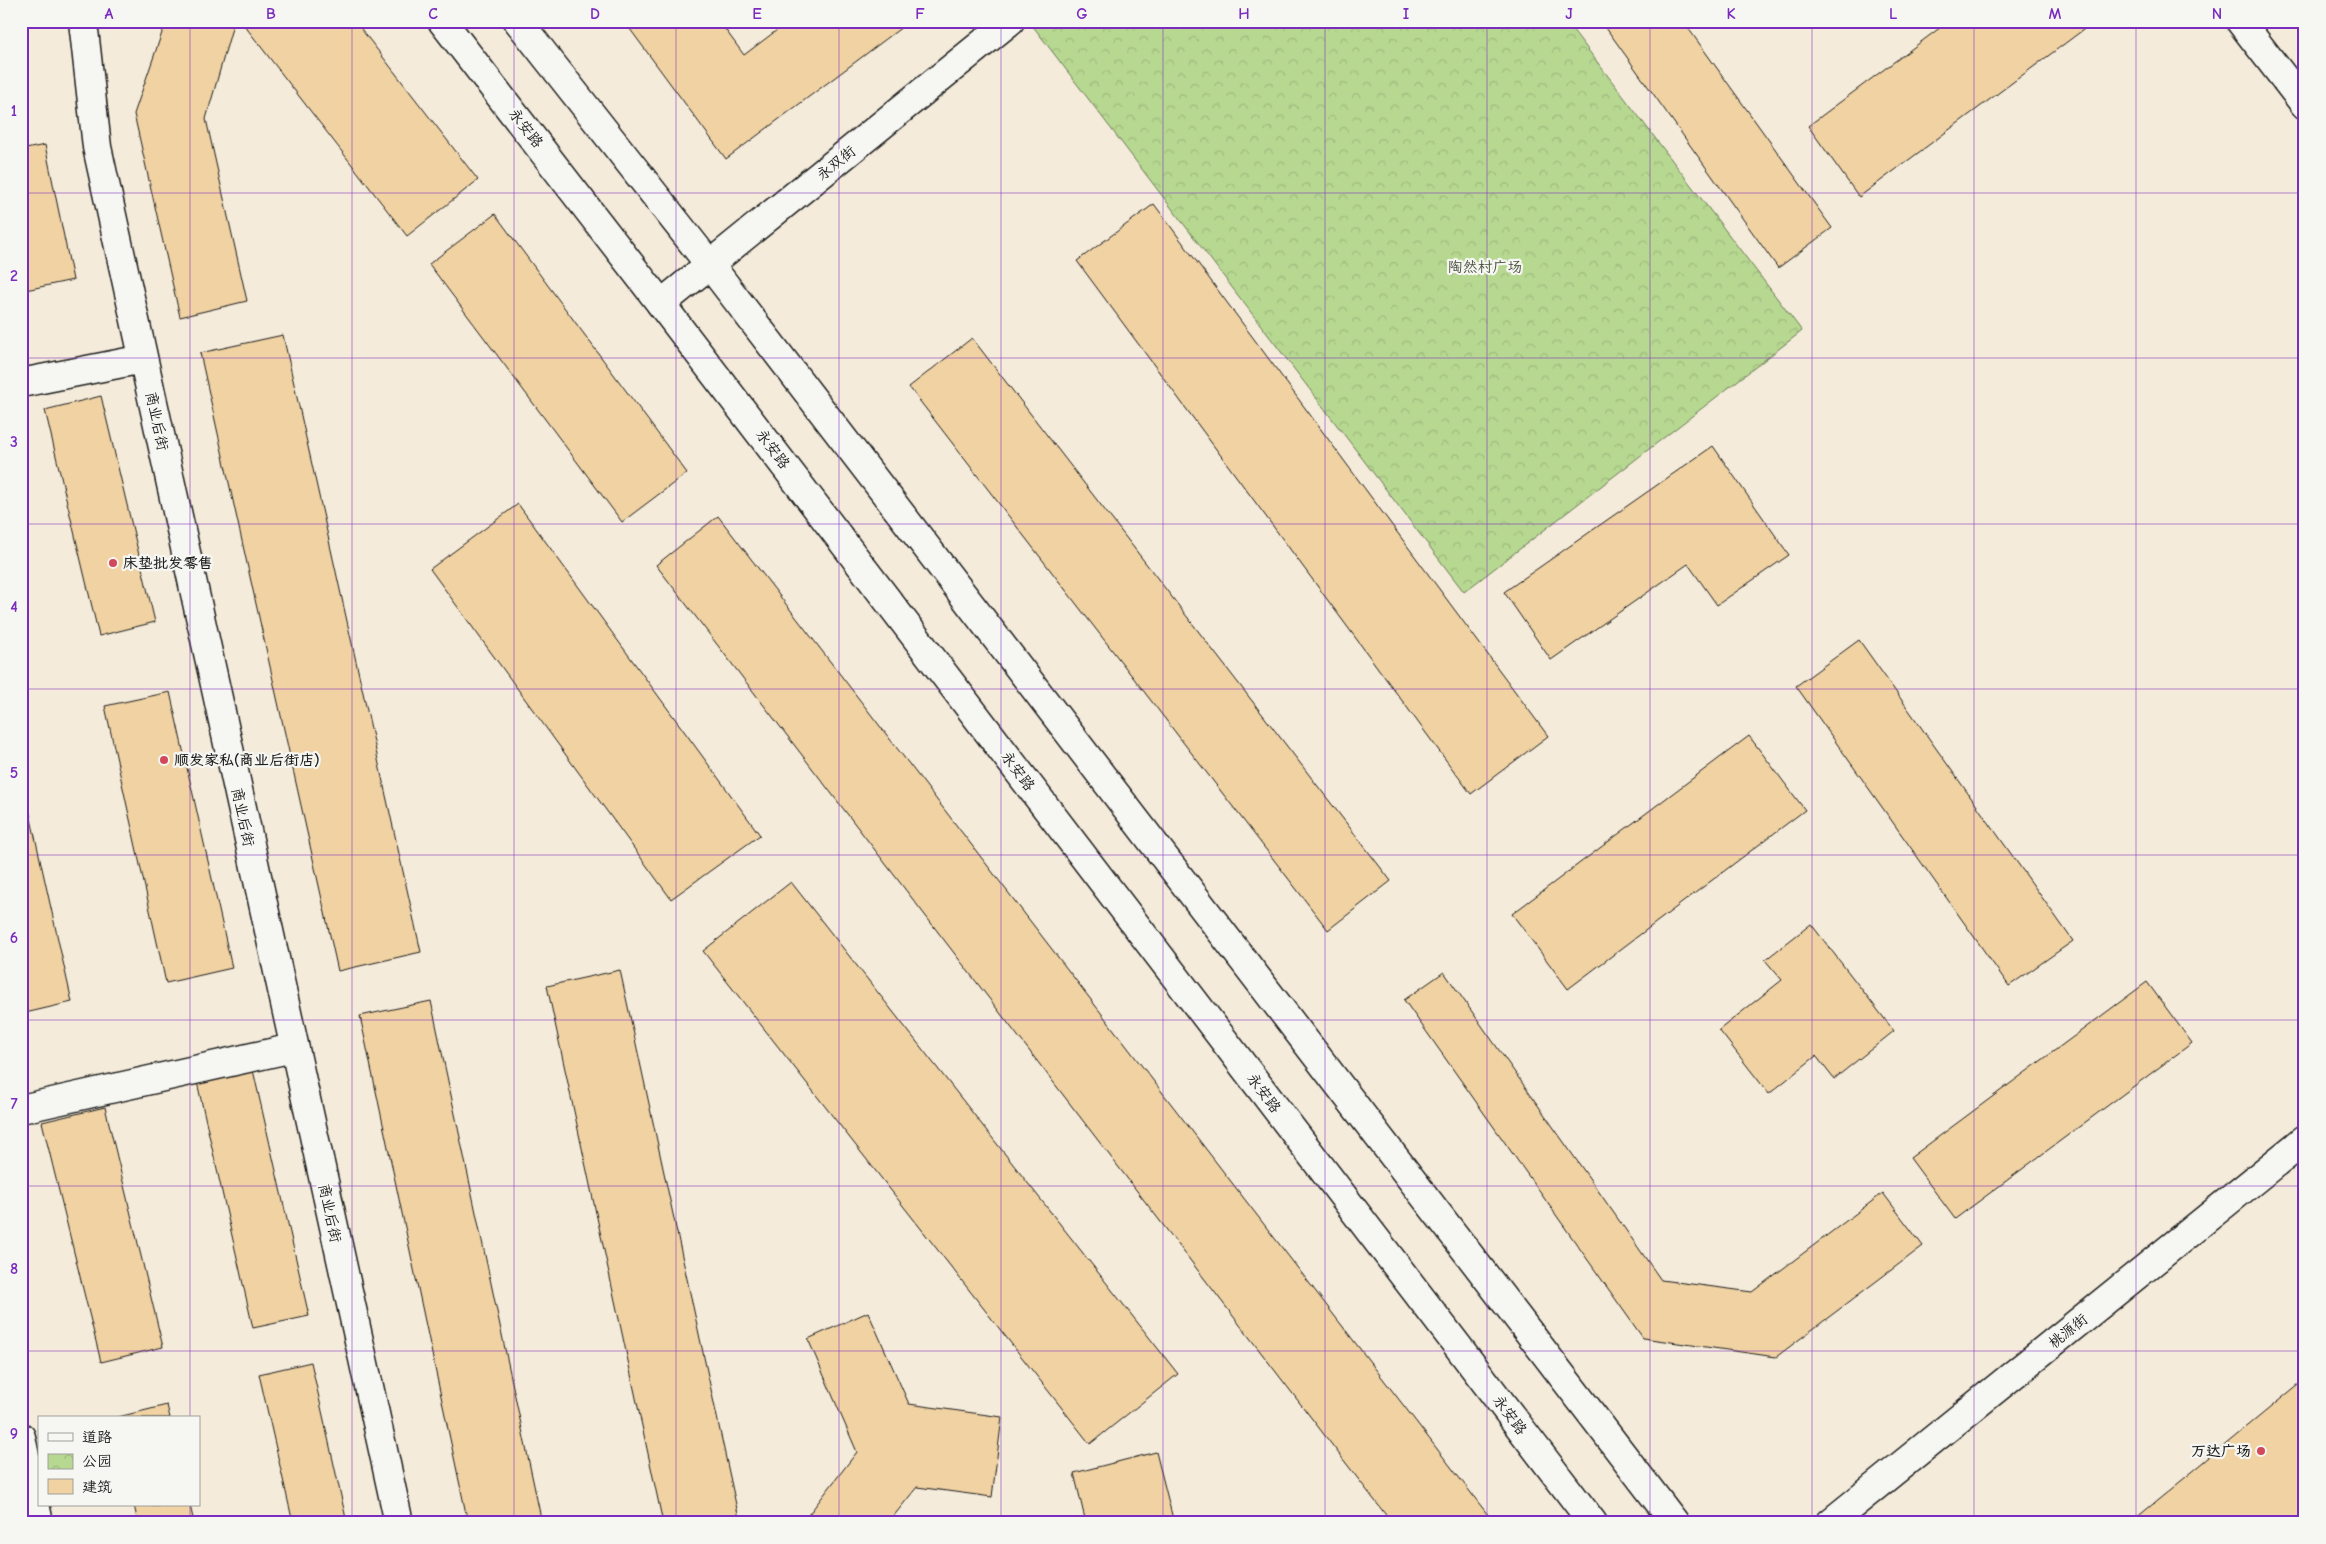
<svg xmlns="http://www.w3.org/2000/svg" width="2326" height="1544" font-family="'Comic Neue','LXGW WenKai TC',sans-serif">
<defs>
<pattern id="park-crowns" width="20" height="18" patternUnits="userSpaceOnUse" patternTransform="scale(1.25)"><rect width="20" height="18" fill="#b7d891"/><path d="M2 6a3 3 0 1 1 6 0M12 15a3 3 0 1 1 6 0" fill="none" stroke="#9db97c"/></pattern>
</defs>
<rect width="100%" height="100%" fill="#f4ebda"/>
<filter id="ink" filterUnits="userSpaceOnUse"><feTurbulence type="fractalNoise" baseFrequency=".02" numOctaves="2"/><feDisplacementMap in="SourceGraphic" scale="10" xChannelSelector="R" yChannelSelector="G"/><feConvolveMatrix kernelMatrix="1 2 1 2 8 2 1 2 1" color-interpolation-filters="sRGB"/></filter>
<g filter="url(#ink)">
<path fill="url(#park-crowns)" stroke="#6a7a56" d="M1029,21H1566L1802,331L1464,592Z"/>
<path fill="#f0d2a3" stroke="#1c1c1c" d="M166,21H234L206,119L247,301L180,317L134,114Z
M241,21H355L478,180L407,236Z
M624,21H719L744,55L789,21H910L726,159Z
M1601,21H1683L1832,228L1778,268Z
M1949,21H2095L1859,197L1808,126Z
M45,145L73,280L21,291V150Z
M1154,204L1548,736L1471,794L1077,261Z
M495,214L687,473L622,522L429,264Z
M283,335L421,952L338,971L200,353Z
M972,338L1391,881L1328,930L909,387Z
M101,396L155,622L99,636L45,410Z
M1713,446L1789,555L1717,605L1688,564L1551,660L1504,592Z
M518,504L760,835L671,899L430,569Z
M718,516L1488,1515L1487,1523H1392L656,565Z
M1859,640L2073,941L2009,986L1796,686Z
M170,692L232,968L166,983L105,706Z
M1749,736L1805,810L1568,989L1512,914Z
M21,774L72,1002L21,1014Z
M791,882L1178,1374L1090,1444L703,951Z
M1811,924L1894,1031L1834,1079L1816,1056L1769,1094L1719,1030L1782,980L1765,960Z
M620,970L740,1523H663L547,986Z
M1444,972L1661,1280L1752,1292L1883,1193L1923,1246L1776,1357L1643,1338L1404,1000Z
M2147,982L2192,1043L1955,1219L1910,1158Z
M431,1001L542,1523H468L360,1016Z
M253,1070L309,1316L253,1328L197,1082Z
M105,1107L163,1347L101,1362L42,1122Z
M868,1312L909,1404L1002,1417L992,1497L917,1487L888,1523H802L857,1452L808,1339Z
M311,1362L347,1523H293L259,1374Z
M2305,1379V1523H2130Z
M167,1405L170,1418H114Z
M1156,1452L1174,1523H1086L1074,1473Z
M134,1505H190L194,1523H138Z"/>
<g fill="none" stroke-linecap="round" stroke-linejoin="round">
<g stroke="#1c1c1c" stroke-width="31">
<path id="minor" d="M83,21L97,147L399,1523
M2240,21L2305,105
M661,304L1010,21
M21,383L143,359
M21,1109L293,1048
M21,1437L39,1523"/>
</g>
<g stroke="#1c1c1c" stroke-width="31">
<path id="tertiary" d="M442,21L661,304L1593,1523
M518,21L710,265L1675,1523
M1830,1523L2305,1139"/>
</g>
<use href="#minor" stroke="#f6f6f2" stroke-width="28"/>
<use href="#tertiary" stroke="#f6f6f2" stroke-width="28"/>
</g>
</g>
<path fill="none" stroke="#7b2cbf" stroke-width="1" stroke-opacity="0.55" d="M190,21V1418M352,21V1523M514,21V1523M676,21V1523M839,21V1523M1001,21V1523M1163,21V1523M1325,21V1523M1487,21V1523M1650,21V1523M1812,21V1523M1974,21V1523M2136,21V1523M21,193H2305M21,358H2305M21,524H2305M21,689H2305M21,855H2305M21,1020H2305M21,1186H2305M21,1351H2305M190,1505V1523"/>
<g fill="#d1495b" stroke="#f6f6f2" stroke-width="2">
<circle cx="113" cy="563" r="5"/>
<circle cx="164" cy="760" r="5"/>
<circle cx="2261" cy="1451" r="5"/>
</g>
<g text-anchor="middle" stroke-width="4.5" stroke-linejoin="round" paint-order="stroke">
<g font-size="15" fill="#1c1c1c" stroke="#f6f6f2">
<text transform="translate(526 128) rotate(52)" y="5">永安路</text>
<text transform="translate(836 163) rotate(-39)" y="5">永双街</text>
<text transform="translate(157 421) rotate(78)" y="5">商业后街</text>
<text transform="translate(773 449) rotate(53)" y="5">永安路</text>
<text transform="translate(1018 771) rotate(53)" y="5">永安路</text>
<text transform="translate(243 817) rotate(78)" y="5">商业后街</text>
<text transform="translate(1264 1093) rotate(53)" y="5">永安路</text>
<text transform="translate(330 1213) rotate(78)" y="5">商业后街</text>
<text transform="translate(2068 1331) rotate(-39)" y="5">桃源街</text>
<text transform="translate(1510 1415) rotate(53)" y="5">永安路</text>
</g>
<g font-size="15" fill="#4a543f" stroke="#f6f6f2">
<text x="1485" y="272">陶然村广场</text>
</g>
<g font-size="15" font-weight="bold" fill="#1c1c1c" stroke="#f6f6f2" text-anchor="start">
<text x="123" y="568">床垫批发零售</text>
<text x="174" y="765">顺发家私(商业后街店)</text>
<text x="2251" y="1456" text-anchor="end">万达广场</text>
</g>
</g>
<rect width="2326" height="1544" fill="none" stroke="#f6f6f2" stroke-width="55"/>
<rect x="38" y="1416" width="162" height="90" fill="#f6f6f2" stroke="#9f9f9c"/>
<rect x="48" y="1433" width="25" height="8" fill="#f6f6f2" stroke="#9f9f9c"/>
<text x="82" y="1442" font-size="15" fill="#1c1c1c">道路</text>
<rect x="48" y="1454" width="25" height="15" fill="url(#park-crowns)" stroke="#9f9f9c"/>
<text x="82" y="1466" font-size="15" fill="#1c1c1c">公园</text>
<rect x="48" y="1479" width="25" height="15" fill="#f0d2a3" stroke="#9f9f9c"/>
<text x="82" y="1492" font-size="15" fill="#1c1c1c">建筑</text>
<rect x="28" y="28" width="2270" height="1488" fill="none" stroke="#7b2cbf" stroke-width="2"/>
<g font-size="16" text-anchor="middle" font-weight="bold" fill="#7b2cbf">
<text x="109" y="19">A</text>
<text x="271" y="19">B</text>
<text x="433" y="19">C</text>
<text x="595" y="19">D</text>
<text x="757" y="19">E</text>
<text x="920" y="19">F</text>
<text x="1082" y="19">G</text>
<text x="1244" y="19">H</text>
<text x="1406" y="19">I</text>
<text x="1569" y="19">J</text>
<text x="1731" y="19">K</text>
<text x="1893" y="19">L</text>
<text x="2055" y="19">M</text>
<text x="2217" y="19">N</text>
<text x="14" y="116">1</text>
<text x="14" y="281">2</text>
<text x="14" y="447">3</text>
<text x="14" y="612">4</text>
<text x="14" y="778">5</text>
<text x="14" y="943">6</text>
<text x="14" y="1109">7</text>
<text x="14" y="1274">8</text>
<text x="14" y="1439">9</text>
</g>
</svg>
